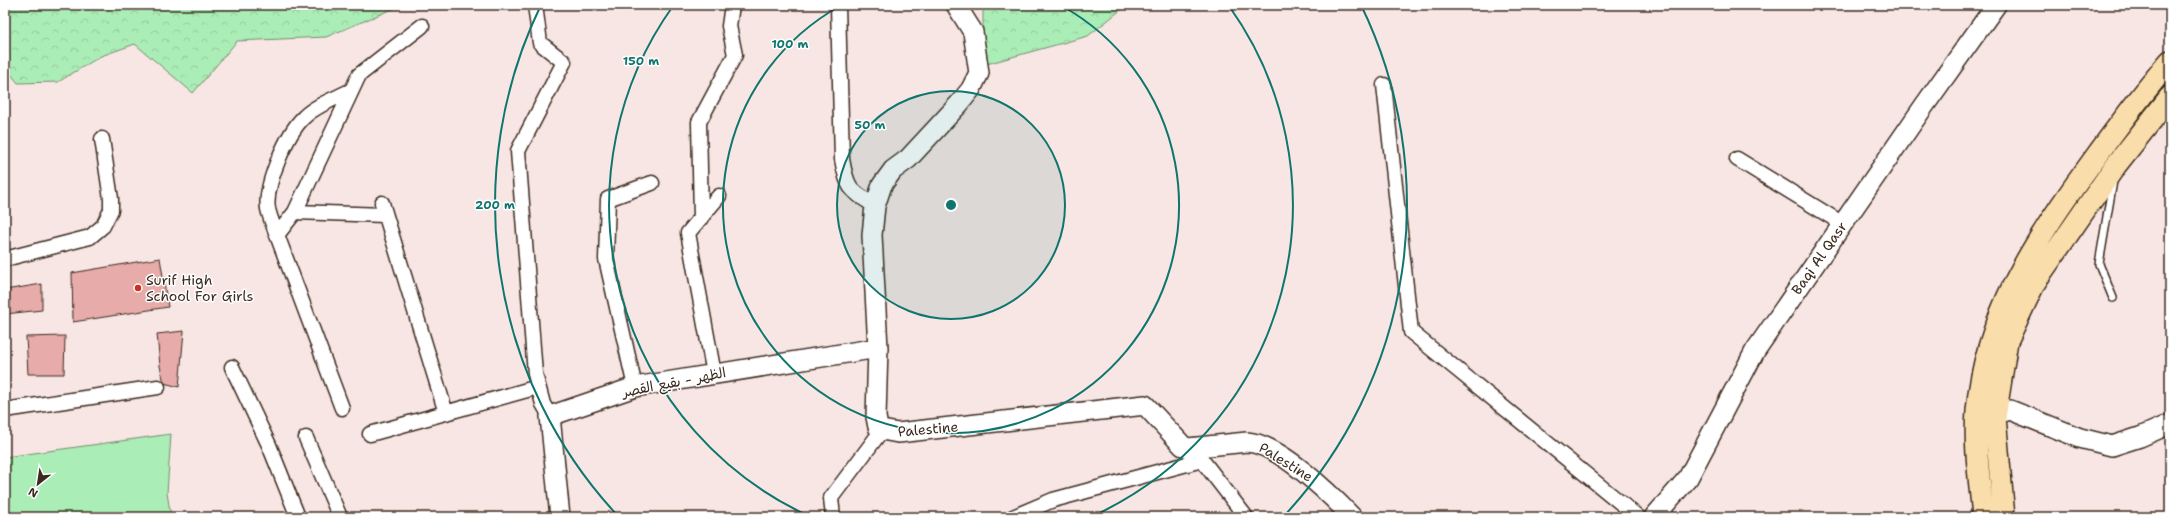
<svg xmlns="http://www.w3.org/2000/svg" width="2175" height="522" font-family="'Shantell Sans','Playpen Sans Arabic',sans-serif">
<defs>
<pattern id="forest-crowns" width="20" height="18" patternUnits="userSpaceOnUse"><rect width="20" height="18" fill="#abedb7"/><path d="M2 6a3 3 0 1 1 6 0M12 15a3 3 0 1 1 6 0" fill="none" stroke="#94cb9d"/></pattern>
</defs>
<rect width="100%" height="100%" fill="#f8e6e5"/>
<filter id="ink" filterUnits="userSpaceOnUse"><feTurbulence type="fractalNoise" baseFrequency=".025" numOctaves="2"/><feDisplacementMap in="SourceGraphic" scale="8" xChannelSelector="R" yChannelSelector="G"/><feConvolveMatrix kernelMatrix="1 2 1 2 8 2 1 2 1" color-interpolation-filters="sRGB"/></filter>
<g filter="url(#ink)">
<path fill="url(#forest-crowns)" stroke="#738c6a" d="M5,5L29,6L402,5L326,37L237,41L193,93L135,44L101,56L58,82L18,83L5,67Z
M983,5H1127L1088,36L983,65Z"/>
<path fill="#abedb7" stroke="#738c6a" d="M171,434L167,493L171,517H5V457Z"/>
<path fill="#e7aba9" stroke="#3b2a1e" d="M160,258L168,307L73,322L72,273Z
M42,284V310L5,314V290Z
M184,331L179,387L164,383L160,366L157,334Z
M65,336L64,374H28L26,337Z"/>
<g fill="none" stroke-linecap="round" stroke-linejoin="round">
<g stroke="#3b2a1e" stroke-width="10">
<path id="lane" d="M2113,181L2099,264L2113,298"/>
</g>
<g stroke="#3b2a1e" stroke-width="17">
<path id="street" d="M535,5L540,43L564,62L518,151L535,374L543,404L550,416
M838,5L842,159C847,189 850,190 875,206
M1384,85L1411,332L1638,517
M1737,159L1843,224
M382,203L446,413
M295,212L359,75L422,26
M701,218L699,122L735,55L729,26L732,5
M277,235C274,227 270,218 268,209C264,186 287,133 304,117C316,105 337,98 352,90
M5,259L90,237L103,226L111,210V199L102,139
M232,367L269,445L298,517
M714,374L688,233L719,196
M635,387L606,259L608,199L652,183
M342,408L277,235L295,212L385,215
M5,410L158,387
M370,434L538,387
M306,438L340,517
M1202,460L1246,517
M833,517L831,498L882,430
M1013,517L1053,500L1202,460L1192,449"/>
</g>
<g stroke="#3b2a1e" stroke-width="22">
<path id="secondary" d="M956,5L973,32L979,73L971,89L959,104L908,159L893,170L882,185L875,206L872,235L878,348L876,417L878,427L882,430L898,433L1145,405L1183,446L1188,448L1247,442C1279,444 1330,494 1352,517
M1995,417L2002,412L2010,410L2080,438L2112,446L2140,437L2170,424
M560,517L550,416L635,387L878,348
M1654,517L1688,478L1755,351L1924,106L1996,5"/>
</g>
<g stroke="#3b2a1e" stroke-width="24">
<path id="primary" d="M1983,517C1980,482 1974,447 1977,411C1985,316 2034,241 2089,166C2115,130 2141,95 2170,61
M2004,517L1995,417L2007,341L2035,282L2116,165L2170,97"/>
</g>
<use href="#lane" stroke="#fff" stroke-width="7"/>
<use href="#street" stroke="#fff" stroke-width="14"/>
<use href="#secondary" stroke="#fff" stroke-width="19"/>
<use href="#primary" stroke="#f9ddab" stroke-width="21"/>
</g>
</g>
<circle cx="951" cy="205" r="114" fill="#0f766e" fill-opacity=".12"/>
<g fill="none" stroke="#0f766e" stroke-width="2">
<circle cx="951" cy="205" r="114"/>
<path d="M1062 6A228 228 0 1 1 840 6"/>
<path d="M809 516A342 342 0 0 1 673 6M1229 6A342 342 0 0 1 1093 516"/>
<path d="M618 516A456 456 0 0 1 541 5M1361 5A456 456 0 0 1 1284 516"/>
</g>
<circle fill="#c8321e" stroke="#fff" stroke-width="1.5" cx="138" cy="288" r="4"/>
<g text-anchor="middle" stroke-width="3" stroke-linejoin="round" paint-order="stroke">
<g font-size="14" fill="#3b2a1e" stroke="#fff">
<text transform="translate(1819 258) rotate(-55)" y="5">Baqi Al Qasr</text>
<text transform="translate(674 382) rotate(-11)" y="5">الظهر - بقيع القصر</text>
<text transform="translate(928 429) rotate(-5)" y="5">Palestine</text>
<text transform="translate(1286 462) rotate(32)" y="5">Palestine</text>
</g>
<g font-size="14" fill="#3b2a1e" stroke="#fff" text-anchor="start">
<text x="146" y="285">Surif High<tspan x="146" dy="16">School For Girls</tspan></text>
</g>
</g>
<circle cx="951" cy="205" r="6" fill="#0f766e" stroke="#fff" stroke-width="2"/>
<g font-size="12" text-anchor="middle" font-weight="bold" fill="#0f766e" stroke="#fff" stroke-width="3" stroke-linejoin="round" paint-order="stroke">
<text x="790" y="48">100 m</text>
<text x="641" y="65">150 m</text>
<text x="870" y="129">50 m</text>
<text x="495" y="209">200 m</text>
</g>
<rect width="2175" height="522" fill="none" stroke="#fff" stroke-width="20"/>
<rect x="10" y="10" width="2155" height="502" fill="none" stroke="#3b2a1e" stroke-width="1.5" filter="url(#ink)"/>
<g transform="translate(38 484) rotate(210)" stroke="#ffffff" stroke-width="3" paint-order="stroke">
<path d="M0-3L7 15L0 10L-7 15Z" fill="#3b2a1e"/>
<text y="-6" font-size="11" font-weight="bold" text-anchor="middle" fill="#3b2a1e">N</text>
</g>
</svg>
